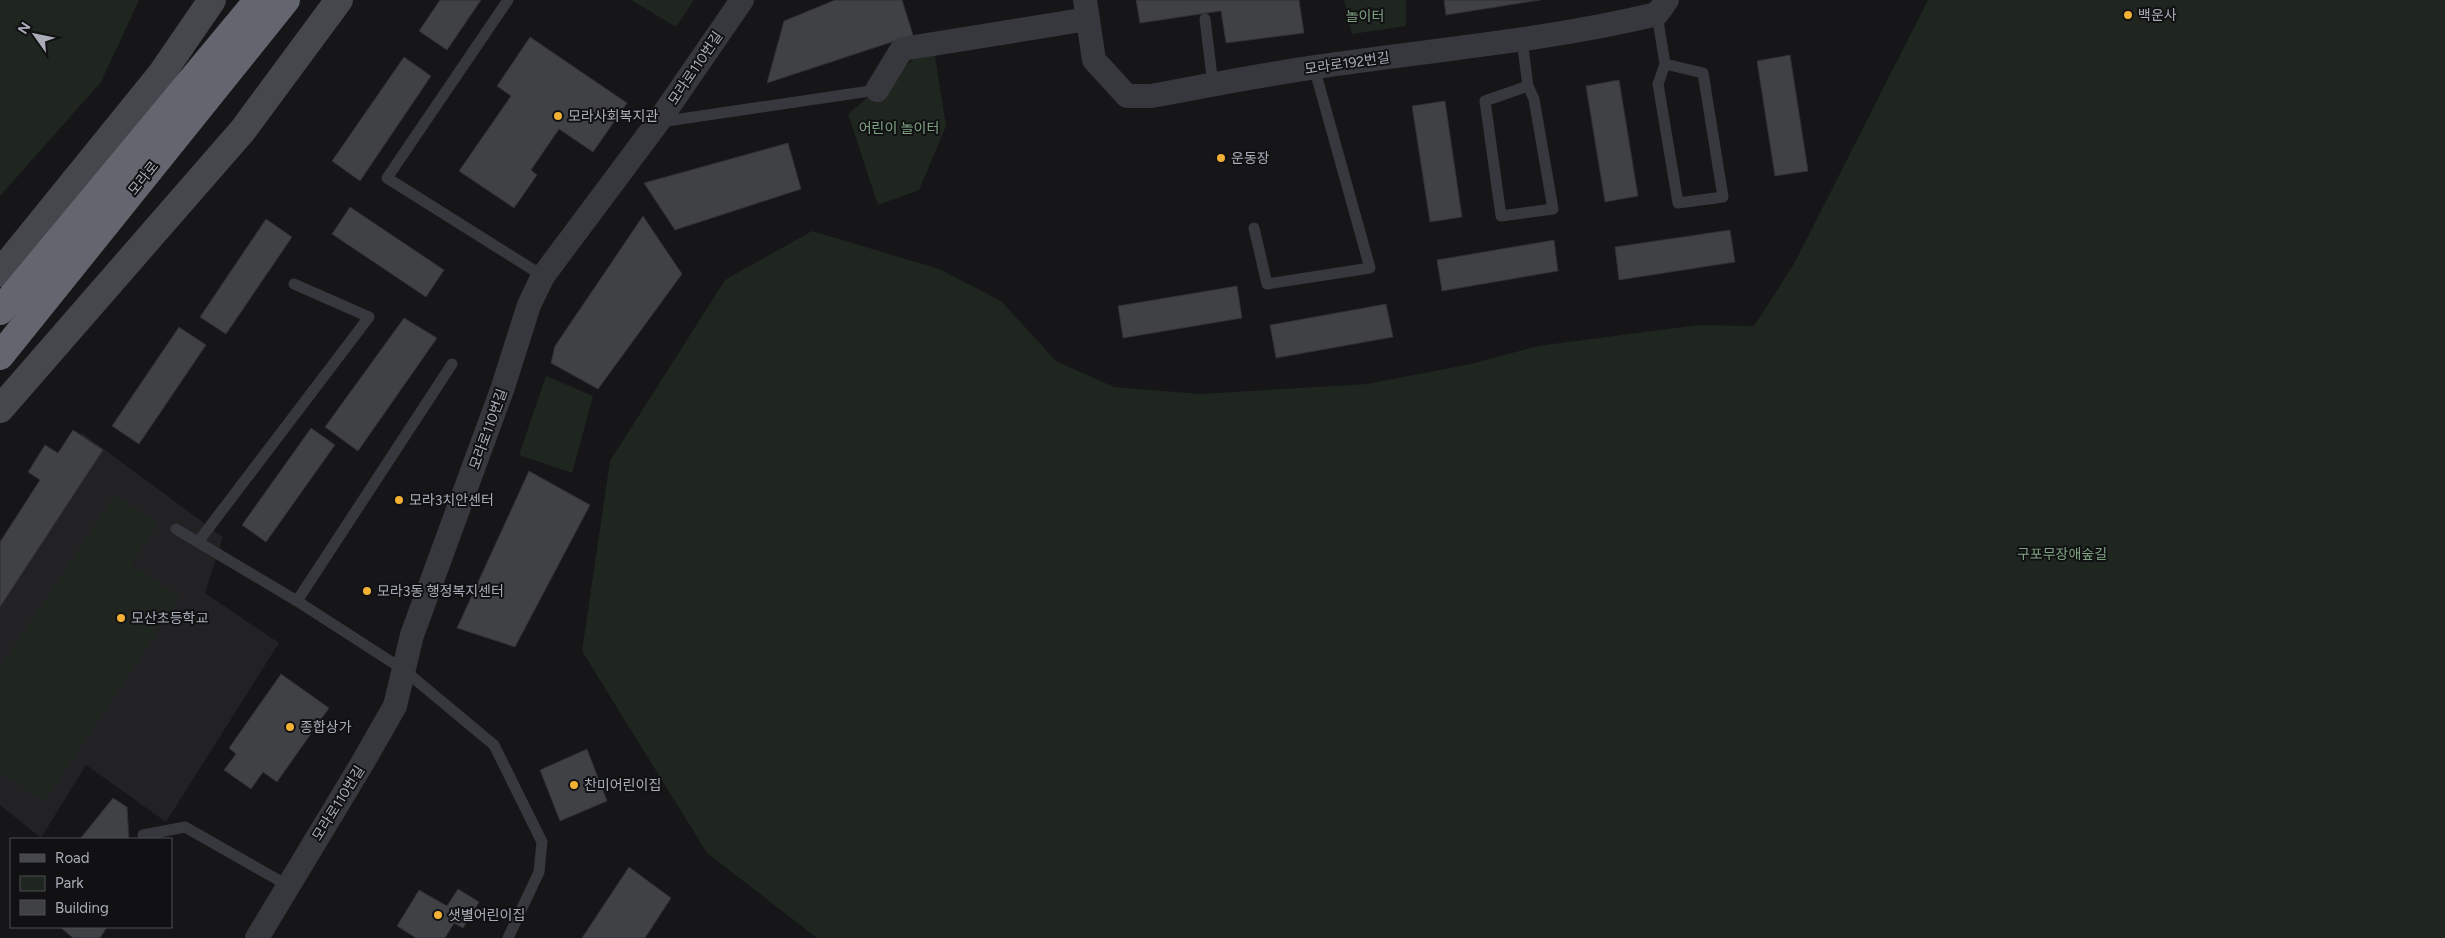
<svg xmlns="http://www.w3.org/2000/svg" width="2445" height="938" font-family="Figtree,'Noto Sans KR',sans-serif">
<rect width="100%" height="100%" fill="#161618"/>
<path fill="#222225" d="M82,433L223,537L205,593L279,643L166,822L86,765L41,838L0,805V547Z"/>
<path fill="#1e261f" d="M0,0H139L101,82L0,196Z
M631,0H694L676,27Z
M1344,0H1406V26L1352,34Z
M1928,0H2445V938H817L707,853L582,651L610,461L725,280L812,231L939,269L1001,301L1056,361L1114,387L1201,394L1367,384L1471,364L1538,346L1698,325L1754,326L1794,264Z
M933,43L946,126L919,190L878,205L848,114Z
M546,376L593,396L572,473L519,455Z
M115,495L158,524L131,564L180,597L44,801L0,772V668Z"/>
<path fill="#404145" stroke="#303034" d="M440,0H481L447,50L419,31Z
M835,0H902L913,35L767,83L784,21Z
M1136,0H1299L1304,33L1226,43L1221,11L1140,23Z
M1444,0H1540L1446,15Z
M530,37L627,103L593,152L559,129L531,170L537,175L514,208L459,171L511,96L497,86Z
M1790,55L1808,171L1775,176L1757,61Z
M404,57L431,76L360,181L332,161Z
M1619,80L1638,196L1605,202L1586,86Z
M1445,101L1462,217L1430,222L1412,106Z
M788,143L801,189L675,230L644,183Z
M350,207L444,270L426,297L332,234Z
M643,216L682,274L598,389L551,363L555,346Z
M266,219L292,237L226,334L200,317Z
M1730,230L1735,262L1619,280L1615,247Z
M1554,240L1558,271L1442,291L1437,260Z
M1237,286L1242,318L1123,338L1118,306Z
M1386,304L1393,337L1276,358L1270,325Z
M404,318L437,338L358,451L325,427Z
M179,327L206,345L139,444L112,426Z
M311,428L335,445L266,542L242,525Z
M73,430L103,450L0,607V542L40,480L28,472L45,445L58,453Z
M529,471L590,505L515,647L457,628Z
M281,674L329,708L277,782L263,772L251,789L224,770L236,754L229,748Z
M587,749L607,801L560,821L540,770Z
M113,798L127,807L129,839H80Z
M629,867L671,898L645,938H582Z
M458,889L479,902L463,928L454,923L445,938H416L397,926L419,890L447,906Z
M60,927H107L100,938H73Z"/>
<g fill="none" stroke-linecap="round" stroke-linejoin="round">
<path stroke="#37383d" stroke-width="11" d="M508,0L387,178L543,276
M1657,14L1665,64L1703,73L1723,197L1678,203L1658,84L1665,64
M1205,19L1213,85
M1522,40L1528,86L1534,99L1553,209L1501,216L1485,101L1528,86
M660,122L877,90
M1254,228L1267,284L1370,268L1314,67
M176,529L297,601L404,670L494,745L542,842L539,872L508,938
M198,542L369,317L294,284
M297,601L452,364
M143,835L185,827L287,885"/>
<path stroke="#37383d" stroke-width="24" d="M1085,0L1094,60L1127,96H1151C1206,86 1261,75 1316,67C1430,50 1545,41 1657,14L1667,0
M877,90L902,49L1088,19
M257,938L363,762L395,706L412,635L503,387L529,305L543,276L658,122L742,0"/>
<path stroke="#45474d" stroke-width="28" d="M0,273L162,73L212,0
M0,409L243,130L339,0"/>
<path stroke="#63666e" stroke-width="28" d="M0,311L258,0
M0,356L286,0"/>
</g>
<g fill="#f2b134" stroke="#111113" stroke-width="2">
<circle cx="2128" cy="15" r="5"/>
<circle cx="558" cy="116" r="5"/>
<circle cx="1221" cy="158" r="5"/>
<circle cx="399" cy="500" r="5"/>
<circle cx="367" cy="591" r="5"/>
<circle cx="121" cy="618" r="5"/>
<circle cx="290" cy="727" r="5"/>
<circle cx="574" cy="785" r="5"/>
<circle cx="438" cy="915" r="5"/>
</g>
<g text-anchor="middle" stroke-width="4" stroke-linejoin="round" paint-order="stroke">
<g font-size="14" fill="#a8adb8" stroke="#111113" text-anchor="start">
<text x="2138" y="20">백운사</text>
<text x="568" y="121">모라사회복지관</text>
<text x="1231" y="163">운동장</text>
<text x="409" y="505">모라3치안센터</text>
<text x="377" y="596">모라3동 행정복지센터</text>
<text x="131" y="623">모산초등학교</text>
<text x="300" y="732">종합상가</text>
<text x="584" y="790">찬미어린이집</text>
<text x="448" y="920">샛별어린이집</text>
</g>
<g font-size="14" fill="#7fa381" stroke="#111113">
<text x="1365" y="21">놀이터</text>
<text x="899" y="133">어린이 놀이터</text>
<text x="2062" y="559">구포무장애숲길</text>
</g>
<g font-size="14" fill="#a8adb8" stroke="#111113">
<text transform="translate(1347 63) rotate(-8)" y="5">모라로192번길</text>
<text transform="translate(695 68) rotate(-56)" y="5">모라로110번길</text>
<text transform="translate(143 178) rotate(-51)" y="5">모라로</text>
<text transform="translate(488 429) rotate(-70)" y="5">모라로110번길</text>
<text transform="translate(338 803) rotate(-58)" y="5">모라로110번길</text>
</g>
</g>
<rect x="10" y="838" width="162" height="90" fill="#111113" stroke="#4d4f55"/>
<rect x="20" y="854" width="25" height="8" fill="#45474d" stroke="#4d4f55"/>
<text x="55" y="863" font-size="15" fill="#a8adb8">Road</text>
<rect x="20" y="876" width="25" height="15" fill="#1e261f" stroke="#4d4f55"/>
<text x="55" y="888" font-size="15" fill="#a8adb8">Park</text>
<rect x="20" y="900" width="25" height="15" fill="#404145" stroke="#4d4f55"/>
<text x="55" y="913" font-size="15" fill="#a8adb8">Building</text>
<g transform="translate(35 35) rotate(303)" stroke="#111113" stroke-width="4" paint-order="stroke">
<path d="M0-4L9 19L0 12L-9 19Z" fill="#a8adb8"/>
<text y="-8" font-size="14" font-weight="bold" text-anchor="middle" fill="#a8adb8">N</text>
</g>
</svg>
